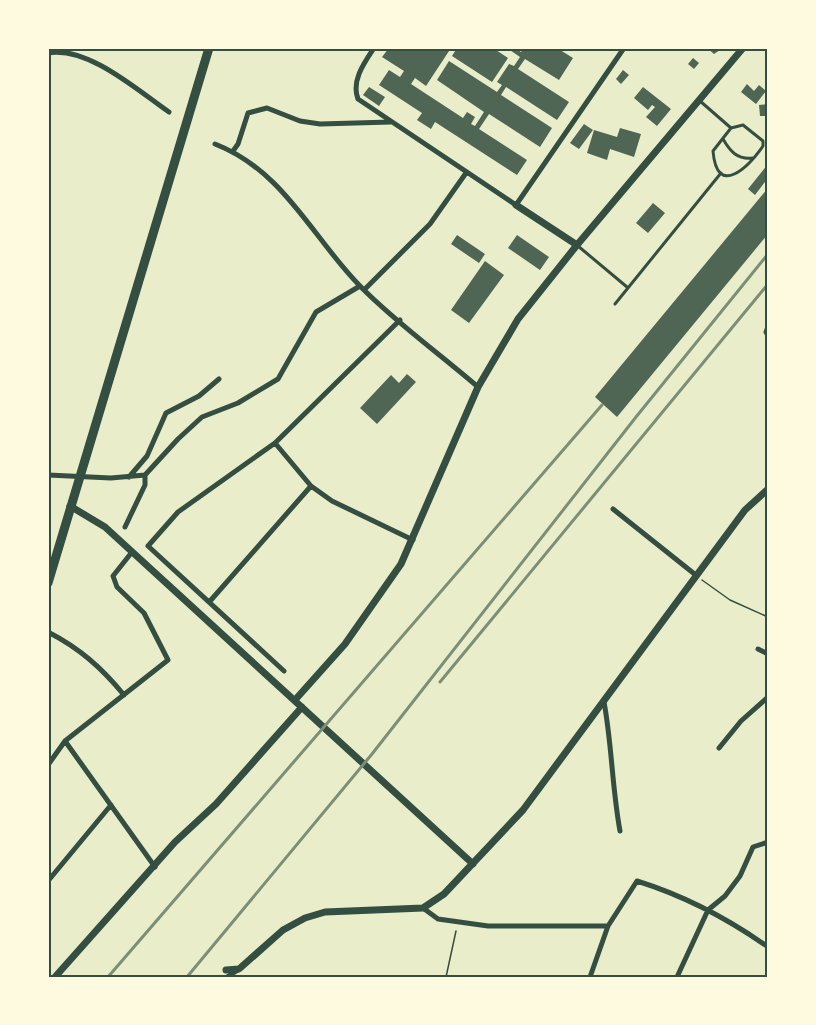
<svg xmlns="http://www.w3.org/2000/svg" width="816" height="1025" font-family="Mulish,sans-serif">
<rect width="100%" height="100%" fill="#e9edc9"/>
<path fill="#4f6655" d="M389,48H451L426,86L415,78L411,84L463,118L467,112L475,117L471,124L475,126L484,112L437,80L449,61L497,92L502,85L497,82L509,64L514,66L520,57L507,48H515L521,52L524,48H557L573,58L559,80L525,59L518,69L569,102L557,120L506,87L501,95L552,128L540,147L489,114L479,129L527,160L517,175L435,122L431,129L417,120L422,113L379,85L389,70L400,77L404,71L382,57Z
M457,48H493L508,58L492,82L452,56Z
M707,48H723L714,54Z
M693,58L699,63L694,69L688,64Z
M623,70L629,75L621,84L616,79Z
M747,84L754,91L759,85L766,91L756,104L741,92Z
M369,87L385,97L379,106L363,95Z
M643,87L671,109L657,126L646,117L655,107L652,105L648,110L634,98Z
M768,104V116H760L759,105Z
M584,124L593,130L579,149L570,143Z
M620,128L641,134L634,157L610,149L607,160L587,153L594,130L617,137Z
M768,164V178L755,195L748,189Z
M768,188V234L617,417L595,397Z
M653,203L665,213L648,233L636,223Z
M457,235L485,254L479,263L451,244Z
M517,235L549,257L540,270L508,248Z
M485,261L504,275L469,323L451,310Z
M407,374L416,382L377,424L360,408L391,375L399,383Z"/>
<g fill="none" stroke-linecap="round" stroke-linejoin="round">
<path stroke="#344e41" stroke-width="1.5" d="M702,580L730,600L768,617
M446,977L456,931"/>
<path stroke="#344e41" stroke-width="3" d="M700,101L731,128L743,125L763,141V146C749,166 717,199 713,151L731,128
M723,139C730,151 737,160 753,158
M578,246L627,287
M615,304L721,173
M768,324L765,332L768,338"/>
<path stroke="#344e41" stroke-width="5" d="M374,48C364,63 351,81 358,99L516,205L624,48
M48,53C88,46 137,90 169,112
M215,144C284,171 311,236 360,286C395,322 440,354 478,387
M233,151L238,144L248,113L267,108L300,121L320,124L391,122
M364,290L430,224L466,173
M275,443L311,486L332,501L413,540
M48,475L111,478L145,475L178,439L202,417L238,403L278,379L316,312L360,286
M129,477L147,456L166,413L199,396L219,379
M613,509L697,576
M125,527L145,485V475
M132,552L113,576L117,587L144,613L168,660L65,741L155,867
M211,600L311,486
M48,632C79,648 101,667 124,695
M758,649L768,654
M284,671L148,546L178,512L275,443L400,320
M604,702C612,745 612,788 620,831
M719,748L741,721L768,697
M48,765L65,741
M48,881L111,805
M423,908L438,919L488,926H608
M227,977L238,970
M590,977L608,926L637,881C685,896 727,918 768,947
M677,977L708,910L725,896L740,876L753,847L768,842"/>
<path stroke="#344e41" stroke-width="7" d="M516,205L577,245
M70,506L105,527L473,864
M295,700L345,644L401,564L478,387L518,319L577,245L743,48
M226,970L239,969L283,930L305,918L325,912L423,908L444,894L523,810L745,510L768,489
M55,977L175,842L216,804L302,707"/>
<path stroke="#344e41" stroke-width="9" d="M48,583L209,48"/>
<path stroke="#7c8e77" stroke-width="3" d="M440,682L768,284
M108,977L602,405
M187,977L372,754L636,417L768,254"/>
</g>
<rect width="816" height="1025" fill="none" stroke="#fefae0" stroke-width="99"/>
<rect x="50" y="50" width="716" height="926" fill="none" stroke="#344e41" stroke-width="2"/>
</svg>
